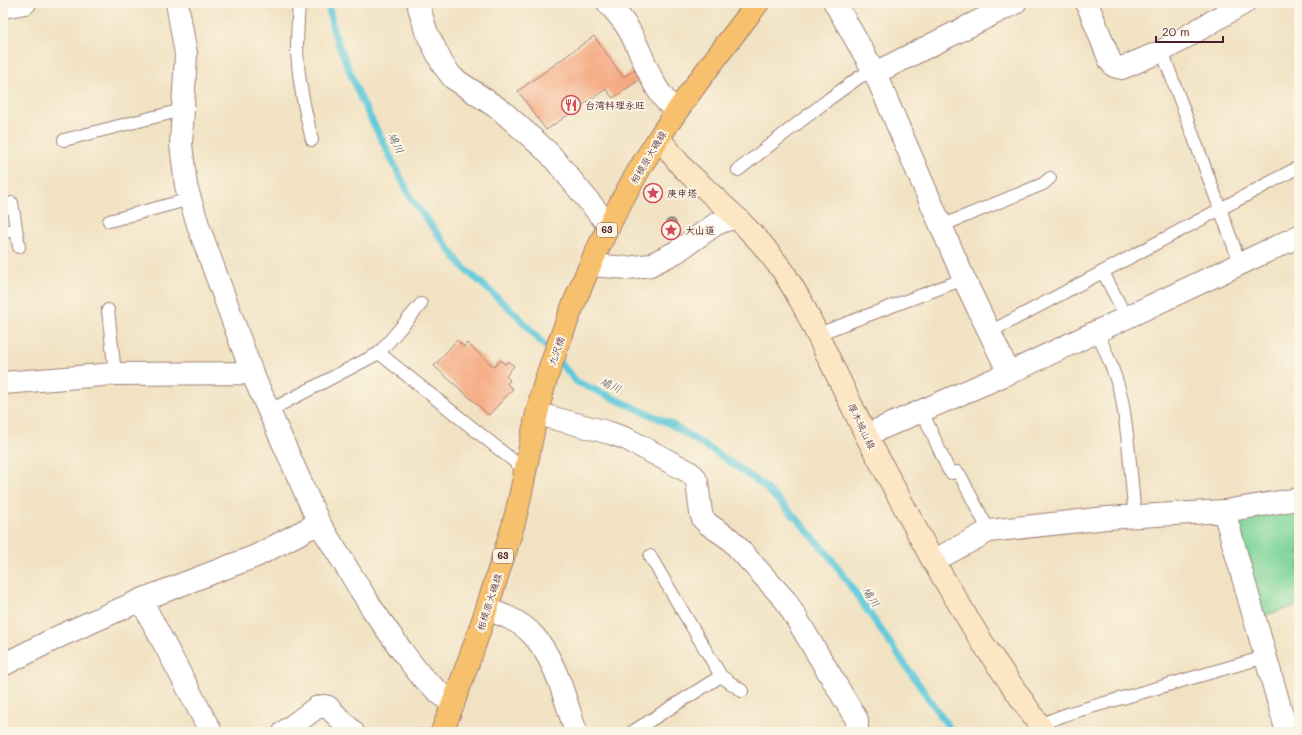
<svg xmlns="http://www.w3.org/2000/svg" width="1302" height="735" font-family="Mali,'Klee One',sans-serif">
<rect width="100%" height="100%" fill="#fcf5e5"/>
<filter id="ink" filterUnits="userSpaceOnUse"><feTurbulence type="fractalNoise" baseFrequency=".025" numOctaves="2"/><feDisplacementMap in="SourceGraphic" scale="8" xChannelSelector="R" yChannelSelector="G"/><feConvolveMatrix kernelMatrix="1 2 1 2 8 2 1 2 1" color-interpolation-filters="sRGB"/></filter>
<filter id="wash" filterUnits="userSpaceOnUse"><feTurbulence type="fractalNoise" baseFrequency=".012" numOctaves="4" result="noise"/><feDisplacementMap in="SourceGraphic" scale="16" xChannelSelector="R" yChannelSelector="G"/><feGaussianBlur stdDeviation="0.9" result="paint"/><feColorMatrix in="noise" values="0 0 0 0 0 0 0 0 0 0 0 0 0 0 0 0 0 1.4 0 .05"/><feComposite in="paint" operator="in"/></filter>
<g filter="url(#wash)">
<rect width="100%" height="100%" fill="#f1e2c3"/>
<path fill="#7ed599" stroke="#647a62" d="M1299,507V605L1260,617L1234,522L1239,517Z"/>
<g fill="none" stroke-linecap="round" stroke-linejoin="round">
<path stroke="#5fc9da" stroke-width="7" d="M328,3L333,30L360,97L412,200L463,267L517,315L577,382L669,423L715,452L763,485L798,520L831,558L952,732"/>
</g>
<g id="blocks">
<path fill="#f4a880" d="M594,36L623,77L637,68L642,78L613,98L606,89L546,130L518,91Z
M457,340L464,347L467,343L494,367L500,360L505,364L508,361L514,366L506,376L510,380L507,384L513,389L489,415L434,366Z"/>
</g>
</g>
<g filter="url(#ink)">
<use href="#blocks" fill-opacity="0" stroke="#9e8077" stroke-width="1"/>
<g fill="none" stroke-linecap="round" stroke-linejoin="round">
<g stroke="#9e8077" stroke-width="14">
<path id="lane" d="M299,3C298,18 297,34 297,49C298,80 305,110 312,140
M1162,51L1240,263
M64,140L182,110
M738,170L829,99L861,76L875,73
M12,203L19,247
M109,221L190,199
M941,226L1043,184L1050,178
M3,232L16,230
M1103,272L1126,317
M108,310L115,374
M1097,331C1106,353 1117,376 1122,400C1129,438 1131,478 1135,517
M990,332L1299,167
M818,334L964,279
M379,353L421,304
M268,410L278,406L379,353L525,470
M922,411L948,469L951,473L957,472L960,475L989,531
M650,556L721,676L742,691
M1038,725L1070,713L1265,657
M632,732L721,676"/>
</g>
<g stroke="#9e8077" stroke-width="24">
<path id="street" d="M177,3L186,54L181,144L186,186L199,228L252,373L319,523L373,610L402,651L421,676L453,705
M418,3L426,31L443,65L453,78L502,111L550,154L609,226
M608,3C616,12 625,22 630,32C646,60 651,90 676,111
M835,3L875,73L964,279L1009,373
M1087,3L1110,61L1114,66L1122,68L1162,51L1244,3
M3,7L25,3
M875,73L1015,3
M591,265L628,268L650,265L676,252L716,224L729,219H738
M3,383L115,374L252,373
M538,414L610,433L627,439L689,472L694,476L697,482L701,513L703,519L708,524L730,539L786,601L857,720V732
M866,435L1009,373L1299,236
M1224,511L1287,732
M933,561L989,531L1106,518L1224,511L1299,499
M141,600L211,732
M487,609C503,615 520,621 532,634C556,659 565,700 576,732
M3,665L60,636L141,600L256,556L319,523
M284,732L316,708L324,706L328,707L353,732"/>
</g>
<g stroke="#9e8077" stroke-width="24">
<path id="secondary" d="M659,138L683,168L738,219L761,243L783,271L802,303L866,435L933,561L982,642L1044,732"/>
</g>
<g stroke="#9e8077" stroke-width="24">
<path id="primary" d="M442,732C462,681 481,629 497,576C503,558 509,540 514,522C527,473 532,421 548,373C576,291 612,209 660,136C690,90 724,47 758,3"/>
</g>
<use href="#lane" stroke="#fff" stroke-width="12"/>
<use href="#street" stroke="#fff" stroke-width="22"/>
<use href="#secondary" stroke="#fce6c4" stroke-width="22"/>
<use href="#primary" stroke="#f7c06c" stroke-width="22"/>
</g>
<circle fill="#9e9582" cx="671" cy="224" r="6"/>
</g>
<defs>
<g id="restaurant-ring" transform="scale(1)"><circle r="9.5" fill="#fcf5e5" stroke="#d1495b" stroke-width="1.5"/><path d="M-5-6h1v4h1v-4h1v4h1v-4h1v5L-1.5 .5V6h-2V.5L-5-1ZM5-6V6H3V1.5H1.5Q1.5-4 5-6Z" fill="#d1495b"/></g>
<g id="sight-ring" transform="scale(1)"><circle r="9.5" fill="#fcf5e5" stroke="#d1495b" stroke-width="1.5"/><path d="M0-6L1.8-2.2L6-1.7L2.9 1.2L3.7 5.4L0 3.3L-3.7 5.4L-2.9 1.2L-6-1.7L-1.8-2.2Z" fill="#d1495b"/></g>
</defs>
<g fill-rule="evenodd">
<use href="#restaurant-ring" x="571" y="105"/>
<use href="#sight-ring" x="653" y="193"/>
<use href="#sight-ring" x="671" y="230"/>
</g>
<g text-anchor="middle" stroke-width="4" stroke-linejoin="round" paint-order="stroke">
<g fill="#fcf5e5" stroke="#7f5f63" stroke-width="1">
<rect x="597" y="223" width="20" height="14" rx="3"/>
<rect x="493" y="549" width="20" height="14" rx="3"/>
</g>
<g font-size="9" font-weight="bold" fill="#4a1f2b">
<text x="607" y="233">63</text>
<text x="503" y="559">63</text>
</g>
<g font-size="10" font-weight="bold" fill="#4a1f2b" stroke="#fcf5e5" text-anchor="start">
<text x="585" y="109">台湾料理永旺</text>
<text x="667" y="197">庚申塔</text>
<text x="685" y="234">大山道</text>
</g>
<g font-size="10" fill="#4a1f2b" stroke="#fcf5e5">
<text transform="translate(648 157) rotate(-59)" y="4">相模原大磯線</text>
<text transform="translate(556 351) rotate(-71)" y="4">九沢橋</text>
<text transform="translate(862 426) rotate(64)" y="4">厚木城山線</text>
<text transform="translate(489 602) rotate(-72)" y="4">相模原大磯線</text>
</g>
<g font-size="11" font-style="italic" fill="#505260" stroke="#fcf5e5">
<text transform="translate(396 143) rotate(63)" y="4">鳩川</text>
<text transform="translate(611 385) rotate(24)" y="4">鳩川</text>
<text transform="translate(871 597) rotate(55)" y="4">鳩川</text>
</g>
</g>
<rect width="1302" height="735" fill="none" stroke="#fcf5e5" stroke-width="16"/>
<path d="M1156 36v6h67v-6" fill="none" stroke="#4a1f2b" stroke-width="2"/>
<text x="1162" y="36" font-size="12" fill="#4a1f2b" stroke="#fcf5e5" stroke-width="3" paint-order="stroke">20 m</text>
</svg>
